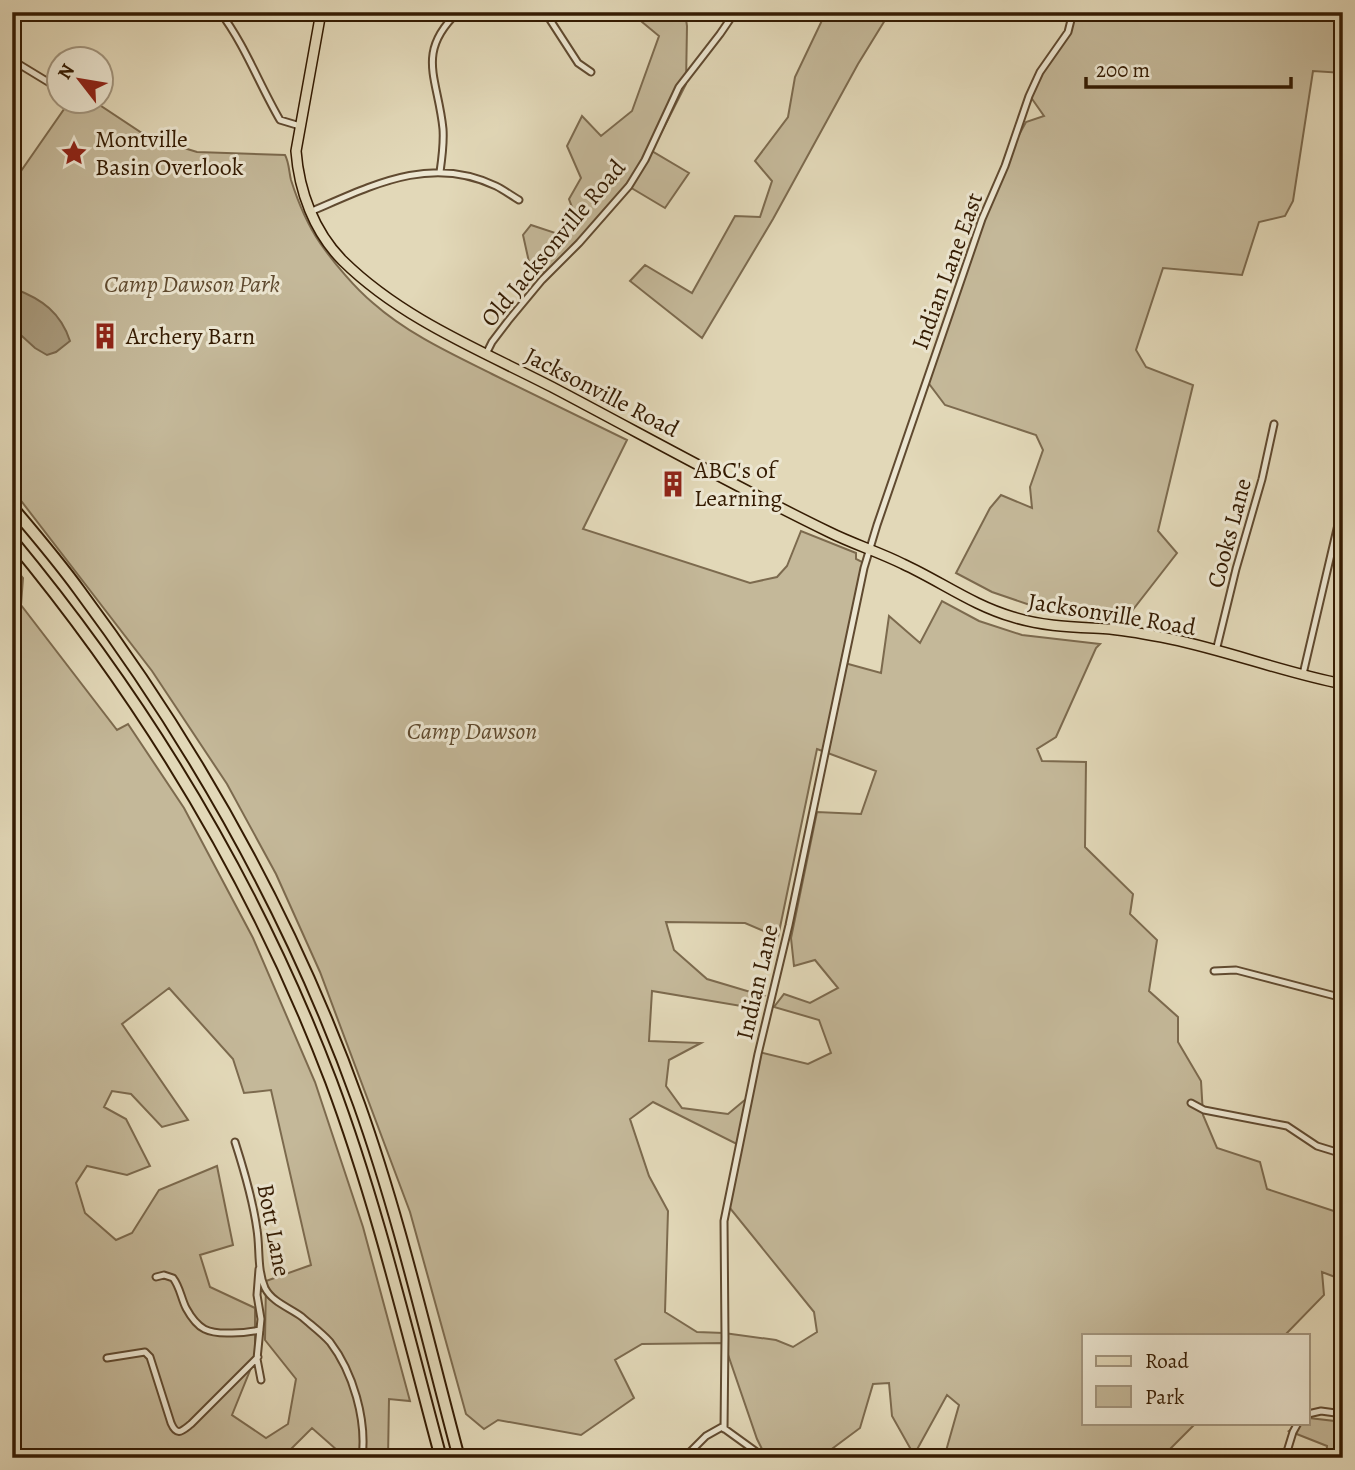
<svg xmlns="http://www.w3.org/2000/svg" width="1355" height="1470" font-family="Alegreya,serif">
<rect width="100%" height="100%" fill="#e2d8b8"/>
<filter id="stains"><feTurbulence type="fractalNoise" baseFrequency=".00286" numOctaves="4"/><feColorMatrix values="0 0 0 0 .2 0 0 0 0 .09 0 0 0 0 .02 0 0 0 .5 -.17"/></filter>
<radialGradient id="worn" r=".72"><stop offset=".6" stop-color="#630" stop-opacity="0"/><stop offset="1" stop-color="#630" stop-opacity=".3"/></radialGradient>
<path fill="#c4b899" stroke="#7c6a4e" stroke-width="2" fill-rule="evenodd" d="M630,12H685L687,26L686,84L652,151L689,173L665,208L628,186L550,276L529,262L523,235L531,225L555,233L576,218L569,199L581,178L567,146L582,116L601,136L632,111L659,36Z
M826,12H890L858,64L773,219L702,338L630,281L645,265L692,293L735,216L760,217L772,181L755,161L788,117L795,77Z
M1077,12H1343V73L1313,71L1293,201L1285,216L1259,222L1242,275L1163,268L1136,350L1146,367L1193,385L1158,531L1177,553L1128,616L1030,605L992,592L956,573L990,508L1001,495L1032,508L1030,487L1043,450L1036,435L945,405L927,381L1001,168L1026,122L1044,116L1030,96Z
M69,102H95L148,137L197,152L285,155C289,162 289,172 291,180C298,202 307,224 320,243C334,263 355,288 373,303C408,334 452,354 492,374C537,396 582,418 627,440L583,529L750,583L777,577L787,566L801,531L856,553V559L864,563L841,662L881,673L889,616L920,643L942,601L979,621L1022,635L1100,644L1096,648L1056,737L1037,749L1042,761L1086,762L1085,847L1133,894L1130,914L1157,940L1149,991L1178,1017V1042L1201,1081L1203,1115L1217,1148L1260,1162L1267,1189L1343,1214V1280L1322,1272L1324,1295L1285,1335H1084V1423H1196L1167,1452L1165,1458H944L959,1405L947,1395L914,1455L892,1416L889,1383L873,1384L860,1428L825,1454L765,1455L757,1439L724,1343L642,1344L615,1360L634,1398L581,1435L498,1420L484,1429L466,1414L410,1212L320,972L276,874L227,784L152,671L12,489V163L21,171ZM817,749L876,771L861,814L817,812L791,938L794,966L815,960L838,988L810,1003L784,994L774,1007L819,1020L831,1053L808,1064L759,1052L752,1094L728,1114L682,1108L666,1086L669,1060L701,1043L649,1041L652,991L747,1007L764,996L707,979L674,950L666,922L745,923L778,937ZM653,1102L739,1145L725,1202L814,1312L817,1332L793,1347L776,1340L724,1333L697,1332L665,1312L668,1211L649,1176L630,1119Z
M12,565L23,578L21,605L117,730L128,724L184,808L253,938L315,1082L363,1227L410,1401L389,1399L388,1458H346L312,1428L282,1458H12ZM169,988L233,1059L244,1093L271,1090L311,1265L266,1281L265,1340L296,1379L288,1424L266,1438L232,1415L255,1358V1308L210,1287L200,1255L233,1245L217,1166L159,1190L132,1233L116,1240L85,1213L76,1183L87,1166L127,1175L150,1166L126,1119L104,1107L112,1091L131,1094L162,1127L188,1120L122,1024Z
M1309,1418L1343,1422V1458H1326L1327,1446L1289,1431L1302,1423H1308Z"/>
<path fill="#a7987a" stroke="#79664a" stroke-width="2" d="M15,289C42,299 61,313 70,341L56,352L47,355L35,348L12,327V296Z"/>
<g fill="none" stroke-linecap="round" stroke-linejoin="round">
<g stroke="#604a30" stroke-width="9">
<path id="street" d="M220,12C245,45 259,84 280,120L300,126
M545,12L578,63L591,72
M12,60L58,88
M440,172C442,158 444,143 443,129C438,78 415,53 458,12
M310,212C371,186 430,154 496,186C504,190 512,196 519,200
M486,354L492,342L508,321L542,280L579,243L629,186L645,160L679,87L720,34L735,12
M1216,651L1236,569L1262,479L1274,424
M1303,674L1340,516
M1214,971L1236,970L1343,998
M1191,1103L1204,1110L1287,1126L1317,1146L1343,1154
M235,1142C244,1170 253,1200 257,1230C260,1248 257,1270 265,1288C272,1302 290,1308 302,1317C311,1325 322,1333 330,1342C353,1372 367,1420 362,1458
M259,1269L257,1295L261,1319L257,1359L261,1380
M156,1277L164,1275L173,1278C180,1287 181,1298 186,1308C198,1330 208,1334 232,1333C242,1333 250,1332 260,1330
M107,1358L145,1352L150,1357L171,1423C177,1437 182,1431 191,1424L258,1357
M1308,1414L1321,1411L1343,1414
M724,1429L725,1337L724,1221L758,1054L789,925L864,568L877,525L982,219L1005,166L1029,96L1040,72L1068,32L1073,12
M684,1458L706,1436L722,1427L765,1458
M1285,1458L1293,1432L1298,1423"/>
</g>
<g stroke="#341b02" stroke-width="12">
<path id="primary" d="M321,12L296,151C299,191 314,232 343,261C402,319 480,350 552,387C645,436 736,487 829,532C853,544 879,552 903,564C940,581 974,606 1013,617C1045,627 1077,627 1110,629C1130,631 1151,635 1171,639C1229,651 1285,673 1343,684"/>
</g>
<g stroke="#341b02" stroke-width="14">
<path id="highway" d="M12,507C35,534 58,561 79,590C196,747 293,919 359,1104C400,1219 427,1339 459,1458
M12,540C146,702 256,884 331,1081C377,1204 407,1332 441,1458"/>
</g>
<use href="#street" stroke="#ece6d1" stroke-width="5"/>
<use href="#primary" stroke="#e2d8b8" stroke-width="9"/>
<use href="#highway" stroke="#e2d8b8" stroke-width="10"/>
</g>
<defs>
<g id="sight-bare" transform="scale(2.1)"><path d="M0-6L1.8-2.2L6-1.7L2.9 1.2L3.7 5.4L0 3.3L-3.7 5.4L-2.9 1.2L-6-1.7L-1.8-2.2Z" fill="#8f2418" stroke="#ece6d1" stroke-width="2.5" paint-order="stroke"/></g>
<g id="building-bare" transform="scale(2.1)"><path d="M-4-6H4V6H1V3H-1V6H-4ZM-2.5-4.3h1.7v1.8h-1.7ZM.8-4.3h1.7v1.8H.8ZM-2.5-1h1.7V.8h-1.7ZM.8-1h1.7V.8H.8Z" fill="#8f2418" stroke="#ece6d1" stroke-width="2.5" paint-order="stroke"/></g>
</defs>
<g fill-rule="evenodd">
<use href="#sight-bare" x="74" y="153"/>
<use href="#building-bare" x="105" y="336"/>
<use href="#building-bare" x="673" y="484"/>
</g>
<g text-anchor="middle" stroke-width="6" stroke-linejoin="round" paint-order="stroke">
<g font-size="24" fill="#341b02" stroke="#ece6d1" text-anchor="start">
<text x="95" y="147">Montville<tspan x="95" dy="28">Basin Overlook</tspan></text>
<text x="126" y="344">Archery Barn</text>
<text x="694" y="478">ABC's of<tspan x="694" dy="28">Learning</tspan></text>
</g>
<g font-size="24" fill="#341b02" stroke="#ece6d1">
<text transform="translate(553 243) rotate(-50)" y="8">Old Jacksonville Road</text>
<text transform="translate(947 271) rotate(-70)" y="8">Indian Lane East</text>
<text transform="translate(602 392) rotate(27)" y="8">Jacksonville Road</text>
<text transform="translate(1229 533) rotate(-75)" y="8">Cooks Lane</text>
<text transform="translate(1112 614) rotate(9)" y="8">Jacksonville Road</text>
<text transform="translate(757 982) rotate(-77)" y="8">Indian Lane</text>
<text transform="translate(274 1230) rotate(79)" y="8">Bott Lane</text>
</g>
<g font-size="24" font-style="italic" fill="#5f4a2f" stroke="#ece6d1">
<text x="192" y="292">Camp Dawson Park</text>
<text x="472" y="739">Camp Dawson</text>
</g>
</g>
<rect width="1355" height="1470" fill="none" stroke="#e2d8b8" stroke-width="42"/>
<rect x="14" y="14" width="1327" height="1442" fill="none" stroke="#341b02" stroke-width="3.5"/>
<rect x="21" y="21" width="1313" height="1428" fill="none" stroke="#341b02" stroke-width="2"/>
<rect x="1082" y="1334" width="228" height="91" fill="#ece6d1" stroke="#a2957e" stroke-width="2"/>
<rect x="1096" y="1356" width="35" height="10" fill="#e2d8b8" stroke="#a2957e" stroke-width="2"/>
<text x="1145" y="1368" font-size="21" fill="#341b02">Road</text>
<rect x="1096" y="1386" width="35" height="21" fill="#c4b899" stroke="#a2957e" stroke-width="2"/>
<text x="1145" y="1404" font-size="21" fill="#341b02">Park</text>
<g transform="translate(80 80) rotate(301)"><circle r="33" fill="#ece6d1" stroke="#a2957e" stroke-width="2"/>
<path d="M0-5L12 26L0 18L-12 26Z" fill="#8f2418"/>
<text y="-10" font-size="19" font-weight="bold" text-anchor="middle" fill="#341b02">N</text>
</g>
<path d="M1086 77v10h205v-10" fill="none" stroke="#341b02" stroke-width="3.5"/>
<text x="1096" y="77" font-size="21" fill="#341b02" stroke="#ece6d1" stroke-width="5" paint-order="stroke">200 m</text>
<rect width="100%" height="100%" filter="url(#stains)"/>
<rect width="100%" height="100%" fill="url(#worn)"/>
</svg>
